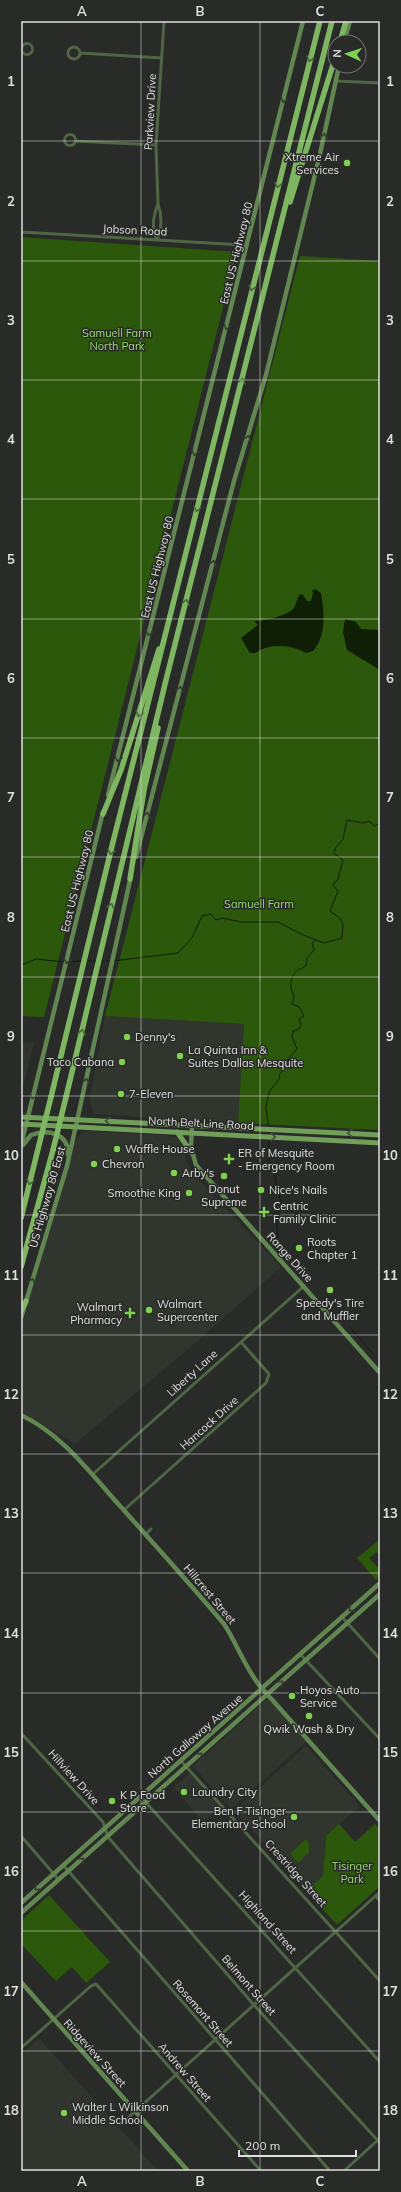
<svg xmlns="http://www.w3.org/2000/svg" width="401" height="2192" font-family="Mulish,sans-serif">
<rect width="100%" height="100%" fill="#292b28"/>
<path fill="#30362d" d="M105,1016L244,1024L238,1123L93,1114L90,1097Z
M21,1042L34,1043L21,1094Z
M86,1131L164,1135L176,1137L184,1146L186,1161L194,1175L281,1267L200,1339L75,1444L21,1411V1327L77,1137Z
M268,1698L307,1741L231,1809L193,1766Z
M306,1746L360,1806L326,1836L323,1876L306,1891L235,1810Z
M190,1773L220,1807L203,1822L173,1787Z
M39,2038L158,2171H21V2055Z"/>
<path fill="#2c580b" d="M21,237L237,252L44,1017L21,1016Z
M300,256L380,261V1130L238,1123L244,1024L105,1016Z
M380,1539V1555L377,1552L369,1558L380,1570V1576L376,1580L357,1558Z
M339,1824L355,1842L375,1824L380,1829V1886L337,1925L306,1891L323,1876L326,1836Z
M306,1839L309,1844V1852L298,1863L290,1854Z
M49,1895L110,1962L86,1983L72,1967L56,1981L21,1944V1921Z"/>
<path fill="#0e1f05" d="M315,589L321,593C324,612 327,635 313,651L306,653C294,646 277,644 265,648C259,650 257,654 250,653L241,638L258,625L254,621C264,621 286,616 293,609C297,604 296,599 300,594L303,595L307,601H311L313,593L312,591Z
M345,619L356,622L361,629L378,630L380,634V670L347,650L343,632Z"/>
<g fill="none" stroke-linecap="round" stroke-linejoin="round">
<path stroke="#0e1f05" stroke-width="1" d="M85,961H96
M101,961H110
M113,961L178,953L192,938L202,916L211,914L216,920L222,918L241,922H278L301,934L324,943L342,938L343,926L341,919L330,911L338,891L333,885L338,879L343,860L334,853L336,847L343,839L347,820L363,823L369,821L375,826L380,823
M67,962L82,961
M21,965L36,959L64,962
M268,1124L266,1107L269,1092L280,1078L279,1075L289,1064L288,1059L297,1049L292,1037L293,1031L298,1030L301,1025L299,1019L304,1016L299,1007L292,1004L294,996C289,989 290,975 298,970C301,968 303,969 306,965L307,958L314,950L312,943L315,940
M269,1141V1163L273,1168L281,1204L276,1217L279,1246L283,1252
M349,1326L372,1353"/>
<path stroke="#4f6644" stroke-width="3" d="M21.5 49a5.5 5.5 0 1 1 11 0a5.5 5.5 0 1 1-11 0Z
M68 53a6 6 0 1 1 12 0a6 6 0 1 1-12 0Z
M80,53L162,58
M336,81L380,83
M64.5 140a5.5 5.5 0 1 1 11 0a5.5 5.5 0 1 1-11 0Z
M75,141L156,145
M21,232L243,245L246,248
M157,240C162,230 162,215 158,204L156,145L164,21
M157,240C151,228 153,216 158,204
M92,1475L304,1286
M124,1510L266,1383L269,1374L241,1342
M146,1534L151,1529
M342,1617L380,1659
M300,1654L380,1739
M21,1733L103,1822L108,1837L254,2005L380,2143
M181,1761L380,1981
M140,1796L380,2062
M21,1836L59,1880
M64,1866L330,2171
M376,1896L380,1901
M21,2048L91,1986L96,1984L261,2171
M121,2124L380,1892
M344,2171L380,2138"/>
<path stroke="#628651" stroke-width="4.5" d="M344,42L350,21
M108,795L303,21
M136,857L234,481L266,375L320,154L339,66
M192,1125L191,1147L196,1165L380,1373
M21,1145L103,812
M23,1145L31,1135C48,1129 69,1133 68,1155
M21,1318L67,1166L131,876
M21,1415C63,1435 90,1473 121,1507C156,1546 190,1584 224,1624C237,1644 244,1665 259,1685L380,1821
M21,1903L380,1583
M21,1913L380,1594
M21,1982L188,2171"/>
<path stroke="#719f59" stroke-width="5" d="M21,1117L380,1135
M21,1124L380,1143
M177,1132L192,1153"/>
<path stroke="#7eb661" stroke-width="5.5" d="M340,42L346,21
M290,202L335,58
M103,814L121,770L159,649
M130,879L144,790L158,728
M51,1097L111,850L320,21
M66,1097L166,680L332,21
M21,1218L39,1145
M21,1267L53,1150
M21,1311L26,1301"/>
<path stroke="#7eb661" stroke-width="5.5" d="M39,1145L51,1097
M53,1150L66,1097"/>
</g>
<defs><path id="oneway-chevron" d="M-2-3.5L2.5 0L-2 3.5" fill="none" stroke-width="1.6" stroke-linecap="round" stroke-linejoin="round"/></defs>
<g stroke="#4b633f">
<use href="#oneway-chevron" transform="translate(310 59) rotate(105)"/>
<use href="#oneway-chevron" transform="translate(278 185) rotate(104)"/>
<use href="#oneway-chevron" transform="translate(252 288) rotate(104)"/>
<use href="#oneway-chevron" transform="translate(242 381) rotate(-76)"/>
<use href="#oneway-chevron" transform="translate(197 509) rotate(104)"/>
<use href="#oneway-chevron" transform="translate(186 602) rotate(-76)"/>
<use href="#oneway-chevron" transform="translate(139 714) rotate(107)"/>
<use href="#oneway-chevron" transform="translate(111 852) rotate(104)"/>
<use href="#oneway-chevron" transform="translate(111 906) rotate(-76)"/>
<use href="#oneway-chevron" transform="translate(82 1032) rotate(-77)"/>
<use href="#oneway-chevron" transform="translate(30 1182) rotate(104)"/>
</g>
<g stroke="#343d30">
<use href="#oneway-chevron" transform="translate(284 100) rotate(104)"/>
<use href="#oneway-chevron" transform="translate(324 136) rotate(-78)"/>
<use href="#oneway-chevron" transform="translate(227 327) rotate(104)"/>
<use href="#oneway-chevron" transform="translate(248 438) rotate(-73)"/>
<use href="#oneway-chevron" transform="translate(195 453) rotate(104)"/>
<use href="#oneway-chevron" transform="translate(213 563) rotate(-75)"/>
<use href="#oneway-chevron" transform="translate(149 633) rotate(104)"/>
<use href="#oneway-chevron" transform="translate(180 689) rotate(-76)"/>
<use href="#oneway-chevron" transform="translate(118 759) rotate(104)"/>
<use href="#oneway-chevron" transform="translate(147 815) rotate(-75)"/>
<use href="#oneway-chevron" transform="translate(67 961) rotate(104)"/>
<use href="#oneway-chevron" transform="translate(86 1081) rotate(-79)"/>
<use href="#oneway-chevron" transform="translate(33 1096) rotate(105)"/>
<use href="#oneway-chevron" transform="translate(32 1281) rotate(-74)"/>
<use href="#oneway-chevron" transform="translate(351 1609) rotate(139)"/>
<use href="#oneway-chevron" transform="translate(281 1683) rotate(-42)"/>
<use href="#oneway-chevron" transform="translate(200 1755) rotate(-42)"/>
<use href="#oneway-chevron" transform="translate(82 1860) rotate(-41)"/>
<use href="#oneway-chevron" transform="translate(37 1888) rotate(138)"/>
</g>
<g stroke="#425439">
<use href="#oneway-chevron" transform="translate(108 1121) rotate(-177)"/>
<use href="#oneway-chevron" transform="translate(350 1133) rotate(-177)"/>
<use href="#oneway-chevron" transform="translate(273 1137) rotate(3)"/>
</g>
<path fill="none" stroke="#dfe0de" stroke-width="1" stroke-opacity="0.55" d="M141,21V2171M260,21V2171M21,141H380M21,261H380M21,380H380M21,499H380M21,619H380M21,738H380M21,857H380M21,977H380M21,1096H380M21,1215H380M21,1335H380M21,1454H380M21,1573H380M21,1693H380M21,1812H380M21,1931H380M21,2051H380"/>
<g fill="#80d051" stroke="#292b28" stroke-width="1.5">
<circle cx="347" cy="163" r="4"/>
<circle cx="127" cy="1037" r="4"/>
<circle cx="180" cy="1056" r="4"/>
<circle cx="122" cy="1062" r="4"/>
<circle cx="121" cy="1094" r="4"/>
<circle cx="117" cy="1149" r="4"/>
<path d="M227 1153h4v4h4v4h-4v4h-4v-4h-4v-4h4z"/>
<circle cx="94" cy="1164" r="4"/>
<circle cx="174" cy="1173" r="4"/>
<circle cx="224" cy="1176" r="4"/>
<circle cx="261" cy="1190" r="4"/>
<circle cx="189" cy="1193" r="4"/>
<path d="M262 1206h4v4h4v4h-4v4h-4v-4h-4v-4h4z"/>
<circle cx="299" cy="1248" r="4"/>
<circle cx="330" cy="1290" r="4"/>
<circle cx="149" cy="1310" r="4"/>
<path d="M128 1307h4v4h4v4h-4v4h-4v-4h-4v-4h4z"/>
<circle cx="292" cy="1696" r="4"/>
<circle cx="309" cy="1716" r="4"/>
<circle cx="184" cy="1792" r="4"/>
<circle cx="112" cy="1801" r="4"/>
<circle cx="294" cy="1817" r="4"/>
<circle cx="64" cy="2113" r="4"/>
</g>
<g text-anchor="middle" stroke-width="3" stroke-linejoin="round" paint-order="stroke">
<g font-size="11" fill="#dfe0de" stroke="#292b28">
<text transform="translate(150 112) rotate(-87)" y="4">Parkview Drive</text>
<text transform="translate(135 230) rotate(3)" y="4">Jobson Road</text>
<text transform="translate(236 253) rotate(-76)" y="4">East US Highway 80</text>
<text transform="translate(157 567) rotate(-76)" y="4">East US Highway 80</text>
<text transform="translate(77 881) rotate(-76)" y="4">East US Highway 80</text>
<text transform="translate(201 1123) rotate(3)" y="4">North Belt Line Road</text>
<text transform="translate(47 1197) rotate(-74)" y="4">US Highway 80 East</text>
<text transform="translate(290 1257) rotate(48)" y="4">Range Drive</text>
<text transform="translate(192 1373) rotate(-42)" y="4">Liberty Lane</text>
<text transform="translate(209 1423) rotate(-42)" y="4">Hancock Drive</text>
<text transform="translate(210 1594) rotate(50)" y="4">Hillcrest Street</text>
<text transform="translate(195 1736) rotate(-41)" y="4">North Galloway Avenue</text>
<text transform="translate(74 1777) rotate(48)" y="4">Hillview Drive</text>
<text transform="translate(296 1873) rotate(48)" y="4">Crestridge Street</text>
<text transform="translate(268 1922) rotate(48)" y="4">Highland Street</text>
<text transform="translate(249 1985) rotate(49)" y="4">Belmont Street</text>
<text transform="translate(203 2013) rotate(49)" y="4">Rosemont Street</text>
<text transform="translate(95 2053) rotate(48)" y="4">Ridgeview Street</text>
<text transform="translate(185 2072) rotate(49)" y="4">Andrew Street</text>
</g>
<g font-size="11" fill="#dfe0de" stroke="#292b28" text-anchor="start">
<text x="339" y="161" text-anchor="end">Xtreme Air<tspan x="339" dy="13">Services</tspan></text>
<text x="135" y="1041">Denny's</text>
<text x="188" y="1054">La Quinta Inn &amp;<tspan x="188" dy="13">Suites Dallas Mesquite</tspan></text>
<text x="114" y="1066" text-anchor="end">Taco Cabana</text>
<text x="129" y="1098">7-Eleven</text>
<text x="125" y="1153">Waffle House</text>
<text x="238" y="1157">ER of Mesquite<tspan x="238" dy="13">- Emergency Room</tspan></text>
<text x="102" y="1168">Chevron</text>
<text x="182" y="1177">Arby's</text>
<text x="224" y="1193" text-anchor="middle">Donut<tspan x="224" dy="13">Supreme</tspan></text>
<text x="269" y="1194">Nice's Nails</text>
<text x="181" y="1197" text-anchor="end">Smoothie King</text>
<text x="273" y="1210">Centric<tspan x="273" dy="13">Family Clinic</tspan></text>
<text x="307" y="1246">Roots<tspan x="307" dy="13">Chapter 1</tspan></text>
<text x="330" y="1307" text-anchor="middle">Speedy's Tire<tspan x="330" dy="13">and Muffler</tspan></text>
<text x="157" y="1308">Walmart<tspan x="157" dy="13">Supercenter</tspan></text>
<text x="122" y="1311" text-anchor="end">Walmart<tspan x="122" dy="13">Pharmacy</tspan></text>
<text x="300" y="1694">Hoyos Auto<tspan x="300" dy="13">Service</tspan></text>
<text x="309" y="1733" text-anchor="middle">Qwik Wash &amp; Dry</text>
<text x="192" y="1796">Laundry City</text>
<text x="120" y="1799">K P Food<tspan x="120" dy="13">Store</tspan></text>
<text x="286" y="1815" text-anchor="end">Ben F Tisinger<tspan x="286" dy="13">Elementary School</tspan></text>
<text x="72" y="2111">Walter L Wilkinson<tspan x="72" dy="13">Middle School</tspan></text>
</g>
<g font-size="11" fill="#96dd70" stroke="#292b28">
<text x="117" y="337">Samuell Farm<tspan x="117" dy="13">North Park</tspan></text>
<text x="259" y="908">Samuell Farm</text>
<text x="352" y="1870">Tisinger<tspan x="352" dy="13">Park</tspan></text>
</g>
</g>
<rect width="401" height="2192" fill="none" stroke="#292b28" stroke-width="44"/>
<g transform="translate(347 54) rotate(273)"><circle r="19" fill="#292b28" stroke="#727371"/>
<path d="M0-3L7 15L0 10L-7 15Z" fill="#80d051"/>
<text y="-6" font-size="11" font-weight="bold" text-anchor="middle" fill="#dfe0de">N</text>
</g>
<path d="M239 2150v6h117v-6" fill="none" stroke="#dfe0de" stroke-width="2"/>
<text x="245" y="2150" font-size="12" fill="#dfe0de" stroke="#292b28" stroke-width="3" paint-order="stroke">200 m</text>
<rect x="22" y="22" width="357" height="2148" fill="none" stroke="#dfe0de" stroke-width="1.5"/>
<g font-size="13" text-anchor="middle" font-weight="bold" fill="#dfe0de">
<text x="82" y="16">A</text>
<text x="200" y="16">B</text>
<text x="320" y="16">C</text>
<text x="11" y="86">1</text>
<text x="390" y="86">1</text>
<text x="11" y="206">2</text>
<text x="390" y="206">2</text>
<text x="11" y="325">3</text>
<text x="390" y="325">3</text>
<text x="11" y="444">4</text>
<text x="390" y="444">4</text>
<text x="11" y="564">5</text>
<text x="390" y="564">5</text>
<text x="11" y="683">6</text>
<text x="390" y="683">6</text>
<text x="11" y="802">7</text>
<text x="390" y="802">7</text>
<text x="11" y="922">8</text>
<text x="390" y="922">8</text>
<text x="11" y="1041">9</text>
<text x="390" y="1041">9</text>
<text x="11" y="1160">10</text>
<text x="390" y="1160">10</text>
<text x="11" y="1280">11</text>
<text x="390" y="1280">11</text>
<text x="11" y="1399">12</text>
<text x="390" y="1399">12</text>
<text x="11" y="1518">13</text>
<text x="390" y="1518">13</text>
<text x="11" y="1638">14</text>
<text x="390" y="1638">14</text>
<text x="11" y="1757">15</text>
<text x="390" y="1757">15</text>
<text x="11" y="1876">16</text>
<text x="390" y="1876">16</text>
<text x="11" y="1996">17</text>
<text x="390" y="1996">17</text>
<text x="11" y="2115">18</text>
<text x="390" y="2115">18</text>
<text x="82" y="2186">A</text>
<text x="200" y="2186">B</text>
<text x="320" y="2186">C</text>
</g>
</svg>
